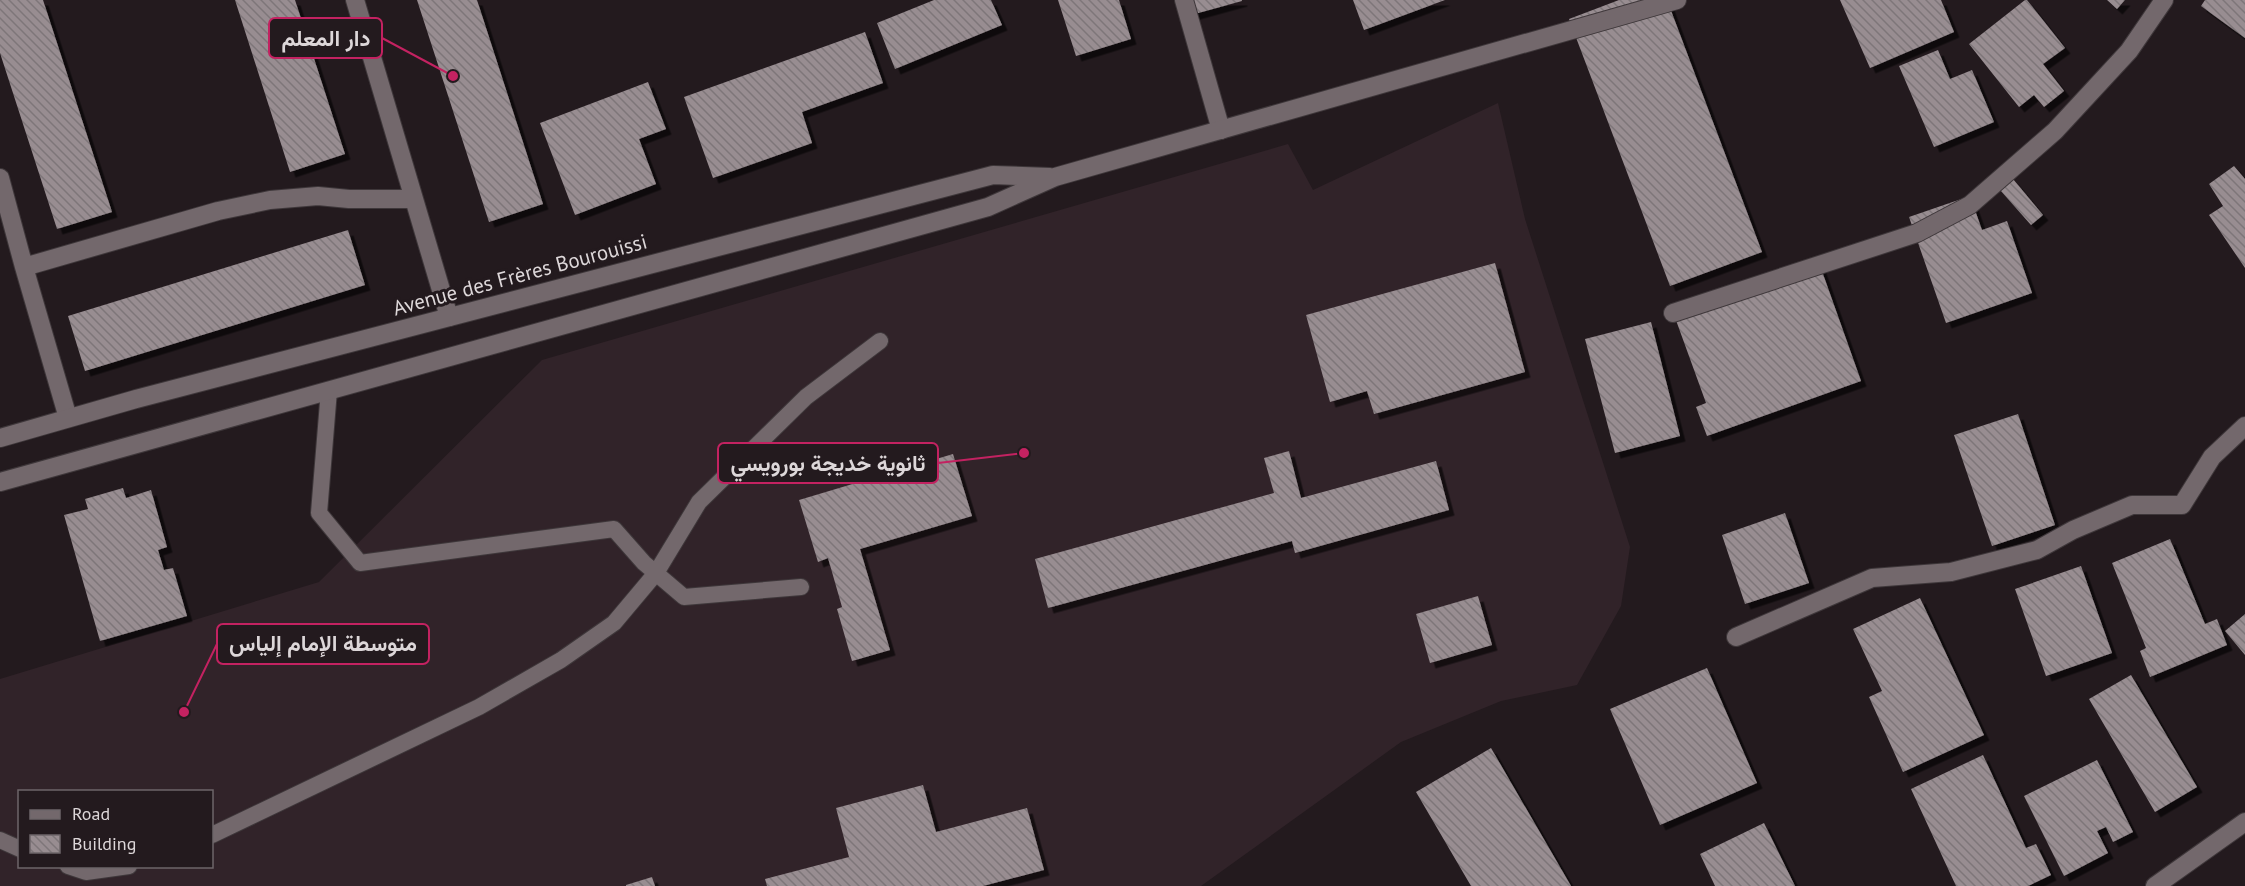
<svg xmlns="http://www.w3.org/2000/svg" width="2245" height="886" font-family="'PT Sans',Vazirmatn,sans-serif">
<defs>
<pattern id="building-back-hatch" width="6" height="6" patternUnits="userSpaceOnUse" patternTransform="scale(1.5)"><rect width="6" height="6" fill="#988d91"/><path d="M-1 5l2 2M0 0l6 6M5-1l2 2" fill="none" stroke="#7e7679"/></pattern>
<filter id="shadow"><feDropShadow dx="5.5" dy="5.5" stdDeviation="0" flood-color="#0009"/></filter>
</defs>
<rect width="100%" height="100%" fill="#231a1e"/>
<path fill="#312329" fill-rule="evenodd" d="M1498,103L1525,219L1630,547L1621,606L1577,685L1501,701L1401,742L1201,886H0V679L319,582L542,360L1288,144L1313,190ZM20,792H212V866H20Z"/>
<path fill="url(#building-back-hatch)" filter="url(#shadow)" d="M0,0H43L112,212L57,229L0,53Z
M235,0H295L345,154L290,172Z
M417,0H477L543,204L489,222Z
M934,0H991L1002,25L895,69L877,23Z
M1058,0H1119L1131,39L1076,56Z
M1187,0H1242V1L1191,15Z
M1353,0H1445L1364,30Z
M1619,0H1667L1762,252L1670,286L1569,19Z
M1840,0H1941L1954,32L1870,68Z
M2025,0H2027L2065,48L2043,64L2064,91L2044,107L2034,95L2019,107L1969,44Z
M2107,0H2125L2117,9Z
M2205,0H2245V38L2201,6Z
M865,32L883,83L802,112L812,143L713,178L684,97Z
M1938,50L1950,79L1972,70L1994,122L1934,147L1899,66Z
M648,82L666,129L639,139L656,184L575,215L540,123Z
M2234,166L2245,179V268L2209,215L2223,206L2209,184Z
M2013,179L2043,215L2031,225L2000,190Z
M1970,196L1982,230L2007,221L2032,293L1946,323L1909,217Z
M348,230L365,285L85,371L68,316Z
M1818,260L1861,381L1707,436L1696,407L1706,403L1673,312Z
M1495,263L1525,372L1374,414L1367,391L1330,402L1306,315Z
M1651,322L1680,436L1615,453L1585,339Z
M2018,414L2055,525L1992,546L1954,435Z
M1289,451L1301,498L1436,461L1449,510L1295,553L1292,541L1048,608L1035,559L1274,493L1264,458Z
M953,454L972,516L860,549L890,650L852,661L837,609L842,607L828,558L818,562L799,500Z
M123,488L126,498L151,490L167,547L158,550L164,570L173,568L187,616L100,641L64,515L88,509L85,499Z
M1785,513L1809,583L1745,604L1722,535Z
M2170,539L2205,624L2217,619L2227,645L2150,677L2140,651L2146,648L2112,563Z
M2081,566L2112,653L2046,676L2015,589Z
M1478,596L1492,645L1430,663L1416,614Z
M1920,598L1984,735L1903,772L1869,697L1882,691L1853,629Z
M2245,614V655L2225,631Z
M1707,668L1757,783L1660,825L1610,709Z
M2131,675L2197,787L2155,812L2089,699Z
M1491,748L1571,886H1471L1416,792Z
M1983,755L2026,848L2036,844L2051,875L2028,886H1956L1911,789Z
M2097,760L2133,832L2113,842L2106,827L2097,831L2108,853L2064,876L2024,796Z
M923,785L936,832L1027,808L1044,870L983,886H767L765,879L849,857L836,808Z
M1764,823L1795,886H1715L1700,854Z
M652,877L655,886H626V885Z"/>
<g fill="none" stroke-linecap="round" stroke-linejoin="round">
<g stroke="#3e373a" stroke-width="18">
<path id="lane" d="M329,390L319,513L360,563L614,529L644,563L684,597L801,587
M212,835L479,707L561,660L614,623L656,573L699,502L806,397L880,341
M0,840L20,849
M68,866L86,872L129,866"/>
</g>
<g stroke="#3e373a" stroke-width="20">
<path id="street" d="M355,0L449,317
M1184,0L1221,130
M0,178L24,267L68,418
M24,267L218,211L270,200L318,196L349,199H414
M1673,313L1917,233L1970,205L2055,131L2129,51L2164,0
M1736,637L1872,578L1951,572L2037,550L2073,530L2132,505H2182L2212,457L2245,426
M2155,886L2245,822"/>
</g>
<g stroke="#3e373a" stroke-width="20">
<path id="secondary" d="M0,438L136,399L993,175L1050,177
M0,482L988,207L1055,177L1677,0"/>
</g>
<use href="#lane" stroke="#73686c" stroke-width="16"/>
<use href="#street" stroke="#73686c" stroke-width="18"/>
<use href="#secondary" stroke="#73686c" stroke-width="18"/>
</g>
<g text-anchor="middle" stroke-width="6" stroke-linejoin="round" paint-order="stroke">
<g font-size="21" fill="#ddd7d9" stroke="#231a1e">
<text transform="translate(520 275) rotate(-15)" y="7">Avenue des Frères Bourouissi</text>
</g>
</g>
<path fill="none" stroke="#c32261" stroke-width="2" d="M453 76L382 38M1024 453L938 463M184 712L217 644"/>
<g fill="#c32261" stroke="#231a1e" stroke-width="2">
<circle cx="453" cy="76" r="6"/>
<circle cx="1024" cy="453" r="6"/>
<circle cx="184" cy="712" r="6"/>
</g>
<g fill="#231a1e" stroke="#c32261" stroke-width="2">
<rect x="269" y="18" width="113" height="40" rx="6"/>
<rect x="718" y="443" width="220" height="40" rx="6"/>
<rect x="217" y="624" width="212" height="40" rx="6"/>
</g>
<g font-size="22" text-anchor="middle" font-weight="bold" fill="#ddd7d9">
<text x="326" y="46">دار المعلم</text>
<text x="828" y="471">ثانوية خديجة بورويسي</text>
<text x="323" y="651">متوسطة الإمام إلياس</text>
</g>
<rect x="18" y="790" width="195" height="78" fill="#231a1e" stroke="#6d6669" stroke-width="1.5"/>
<rect x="30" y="810" width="30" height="9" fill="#73686c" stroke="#6d6669" stroke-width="1.5"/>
<text x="72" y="820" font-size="18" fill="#ddd7d9">Road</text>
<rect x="30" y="835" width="30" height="18" fill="url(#building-back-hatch)" stroke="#6d6669" stroke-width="1.5"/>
<text x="72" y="850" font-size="18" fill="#ddd7d9">Building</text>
</svg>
